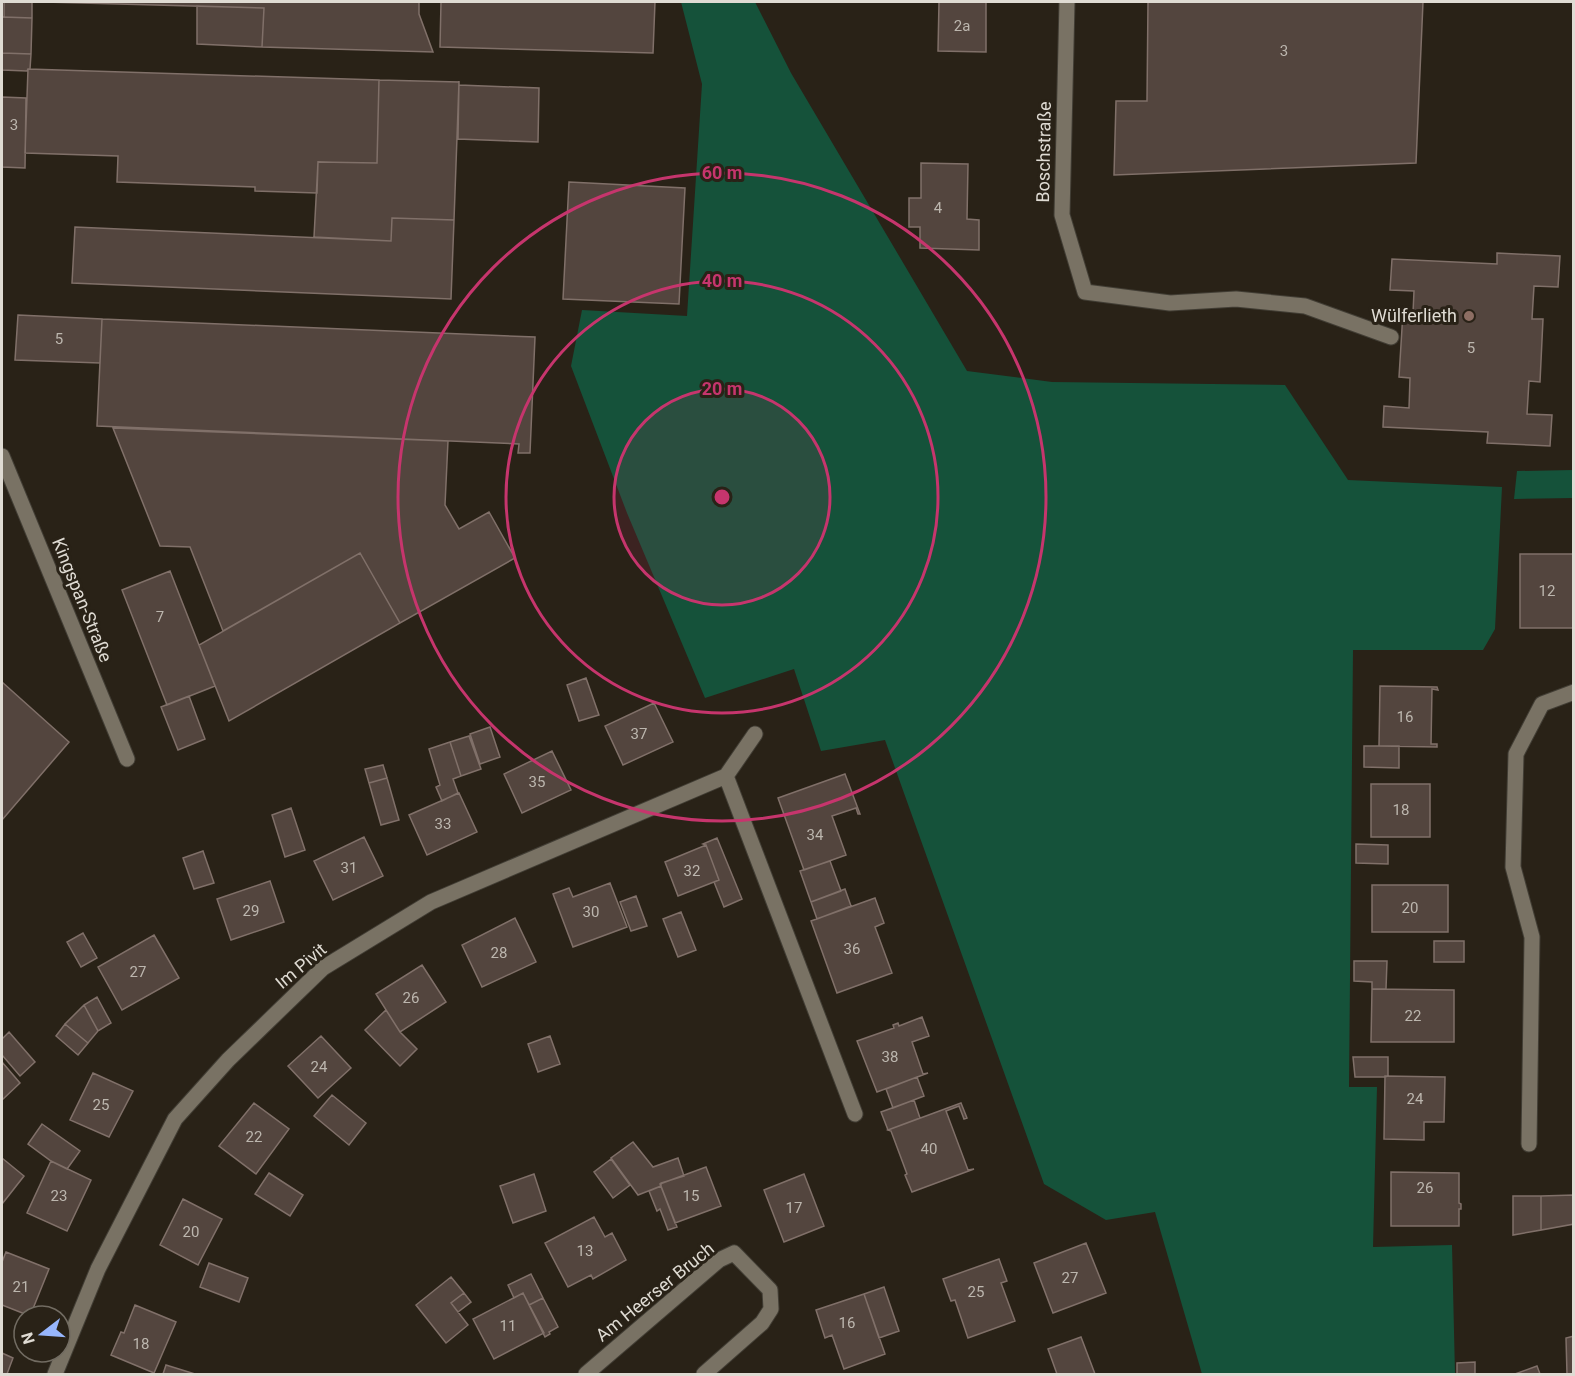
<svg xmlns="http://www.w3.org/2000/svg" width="1575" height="1376" font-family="Roboto,sans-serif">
<rect width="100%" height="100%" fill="#292217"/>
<path fill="#15523a" d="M681,2H755L791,73L967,371L1052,382L1285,385L1348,480L1502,487L1495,629L1483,650H1353L1349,1087H1377L1373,1247L1452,1245L1455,1374H1202L1155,1212L1106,1220L1044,1184L885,740L821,751L794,669L705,698L627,513L571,366L582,310L687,316L702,84Z
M1573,470V498L1514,499L1517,471Z"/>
<path fill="#53453e" stroke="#807069" stroke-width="1.5" d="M4,2H32V18L4,17Z
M44,2H419V14L433,52L262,47L264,8Z
M441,2H655L653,53L440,47Z
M939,2H986V52L938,51Z
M1148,2H1423L1416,163L1114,175L1116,101H1147Z
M197,6L264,8L262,47L197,44Z
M2,17L32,18L31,54L2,53Z
M2,53L31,54L30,69H28L27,71L2,70Z
M28,69L379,80L377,163L318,162L317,193L255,191V187L117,182L118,156L25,153Z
M379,80L459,82L454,220L392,218L391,241L314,237L318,162L377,163Z
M459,81V85L539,88L538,142L458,139Z
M2,97L26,98L25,168L2,167Z
M921,163L968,164L967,219L979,220V250L920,248V227H909V198H921Z
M569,182L685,188L679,304L563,299Z
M392,218L454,220L451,299L72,283L75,227L391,241Z
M1497,253L1560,256L1558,287L1534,286L1532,319H1543L1540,382L1529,381L1527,414L1552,415L1550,446L1487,443L1488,432L1383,427L1384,406L1409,408L1410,378L1399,377L1403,312L1413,313L1414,291L1390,290L1392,259L1497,264Z
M18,315L102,319L100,363L15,360Z
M102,319L535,337L530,453H518L519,444L97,426Z
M113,428L448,441L445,505L459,529L489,512L515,558L400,623L360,553L223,631L190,547L160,546Z
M360,553L400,623L229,721L199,645Z
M1520,554H1574V628H1520Z
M170,571L215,686L167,705L122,590Z
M586,678L599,715L579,721L567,685Z
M2,682L69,742L2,820Z
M1380,686L1437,687L1438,690L1432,689L1431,744H1437V747L1379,746Z
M189,696L205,739L178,750L161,707Z
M654,703L673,742L623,765L605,726Z
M490,727L500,757L480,764L470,734Z
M469,736L481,769L461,776L450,742Z
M450,742L461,776L453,779L458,793L442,801L436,787L440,785L429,749Z
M1364,746H1399V768L1364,767Z
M552,751L571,790L522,813L504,774Z
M383,765L387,778L369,783L365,769Z
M845,774L860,814H858L856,808L832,816L846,855L804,870L778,798Z
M387,778L399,820L381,825L369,783Z
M1371,784H1430V837H1371Z
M459,793L477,832L427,855L409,815Z
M291,808L305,850L285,857L272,815Z
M364,837L383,876L333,900L314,861Z
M717,838L742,899L724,907L714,882L719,880L706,845L703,844Z
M1356,844L1388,845V864L1356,863Z
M706,845L719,880L678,896L665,862Z
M203,851L214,883L194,889L183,858Z
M830,861L841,891L811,902L800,871Z
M270,881L284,922L231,940L217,899Z
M610,883L627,927L573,947L553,894L569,888L573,897Z
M1372,885H1448V932H1372Z
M845,889L851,906L817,919L811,902Z
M636,896L647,926L631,931L620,902Z
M875,898L884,923L875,927L892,973L837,993L811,921Z
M681,912L696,950L678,957L663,919Z
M515,918L536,962L482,987L462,945Z
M83,933L97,958L81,967L67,942Z
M154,935L179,978L122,1010L98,967Z
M1434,941H1464V962H1434Z
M1354,961H1387L1386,989H1372V982L1354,981Z
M422,965L446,1002L400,1032L376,994Z
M1372,989L1454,990V1042H1371Z
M97,997L111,1023L98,1031L84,1005Z
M84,1005L98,1031L88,1043L65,1024Z
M386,1010L400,1032L417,1049L400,1066L365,1030Z
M922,1017L929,1036L912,1042L923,1074L928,1073L877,1092L857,1041L894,1028L893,1025L898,1023L899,1026Z
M65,1024L88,1043L78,1055L56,1036Z
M9,1032L35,1062L20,1076L2,1055V1039Z
M321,1036L351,1068L318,1098L288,1066Z
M550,1036L560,1064L538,1072L528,1044Z
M1353,1057H1388V1076L1385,1077H1355Z
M2,1062L20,1083L2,1100Z
M93,1073L133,1091L109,1137L70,1120Z
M1385,1076L1445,1077L1444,1122H1424V1140L1384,1139Z
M917,1077L924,1096L893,1108L886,1089Z
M332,1095L366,1123L349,1145L314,1116Z
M914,1100L920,1118L888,1130L881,1112Z
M254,1103L289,1129L256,1174L219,1146Z
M961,1103L967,1118L964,1119L959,1106L946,1111L968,1170L974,1169L912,1192L905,1175L907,1174L891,1131L888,1130Z
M42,1124L80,1151L67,1169L51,1161L28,1144Z
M633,1142L653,1167L678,1158L684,1176L661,1183V1186L638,1195L611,1158Z
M2,1158L24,1176L2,1204Z
M611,1159L630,1185L613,1198L594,1172Z
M51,1161L91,1180L67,1231L27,1213Z
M706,1167L721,1206L675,1223L660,1184Z
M1391,1172L1459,1173V1203L1461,1204V1209H1459V1226H1391Z
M269,1173L303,1195L290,1216L255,1194Z
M534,1174L546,1211L513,1223L500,1186Z
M804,1174L824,1226L784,1242L764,1190Z
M661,1186L677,1227L668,1230L660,1209L657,1211L649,1191Z
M1574,1195V1224L1541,1230V1196Z
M1513,1196H1541V1230L1513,1235Z
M183,1199L222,1219L198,1265L160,1245Z
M594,1217L605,1237L612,1233L626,1260L593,1279L591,1275L568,1287L545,1243Z
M1086,1243L1106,1293L1053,1313L1034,1263Z
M6,1252L49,1269L30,1316L2,1305V1262Z
M999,1259L1007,1281L1001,1283L1015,1321L968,1338L955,1300L951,1301L943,1279Z
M209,1263L248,1278L239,1302L200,1287Z
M531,1274L543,1298L529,1305L523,1293L514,1298L508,1285Z
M451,1277L464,1293L451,1303L468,1325L446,1343L416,1305Z
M884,1287L899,1331L879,1338L864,1294Z
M464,1293L471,1302L458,1312L451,1303Z
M523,1293L544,1333L494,1359L473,1319Z
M864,1294L885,1354L844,1369L832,1335L825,1338L816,1310Z
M543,1298L558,1327L549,1332L550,1334L545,1337L529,1305Z
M135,1305L176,1322L154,1373L111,1355L121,1332L124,1333Z
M1574,1336V1374H1567L1566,1338Z
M1081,1337L1095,1374H1057L1048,1349Z
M2,1353L13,1358L7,1374H2Z
M1475,1362V1374H1457V1363Z
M166,1365L195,1374H163Z
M1537,1366L1540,1374H1515Z"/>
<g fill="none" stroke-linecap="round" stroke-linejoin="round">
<g stroke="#423e35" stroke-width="17">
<path id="minor" d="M1067,2L1062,215L1085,292L1170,303L1236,299L1305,306L1391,337
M2,456L127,759
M726,776L855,1114
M1529,1144L1532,937L1513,867L1516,754L1542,704L1574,692
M55,1374L98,1269L175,1119L228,1060L323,968L431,902L726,776L755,734
M586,1374L719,1260L734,1253L770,1290L771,1309L762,1323L704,1374"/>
</g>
<use href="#minor" stroke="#797264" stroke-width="15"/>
</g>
<circle cx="722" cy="497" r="108" fill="#c6356d" fill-opacity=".12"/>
<g fill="none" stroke="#c6356d" stroke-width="3">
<circle cx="722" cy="497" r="108"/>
<circle cx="722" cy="497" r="216"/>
<circle cx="722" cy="497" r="324"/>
</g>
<circle fill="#8d6e63" stroke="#292217" stroke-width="2" cx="1469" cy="316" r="6"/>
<g text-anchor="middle" stroke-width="6" stroke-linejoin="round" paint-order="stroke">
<g font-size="15" fill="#bcb6ae">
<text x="962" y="31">2a</text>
<text x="1284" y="56">3</text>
<text x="14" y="130">3</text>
<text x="938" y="213">4</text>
<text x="59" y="344">5</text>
<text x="1471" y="353">5</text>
<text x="1547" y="596">12</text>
<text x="160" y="622">7</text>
<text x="1405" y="722">16</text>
<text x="639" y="739">37</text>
<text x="537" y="787">35</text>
<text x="1401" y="815">18</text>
<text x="443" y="829">33</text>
<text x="815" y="840">34</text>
<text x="349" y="873">31</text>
<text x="692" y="876">32</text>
<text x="1410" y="913">20</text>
<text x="251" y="916">29</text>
<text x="591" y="917">30</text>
<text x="852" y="954">36</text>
<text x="499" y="958">28</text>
<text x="138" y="977">27</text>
<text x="411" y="1003">26</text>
<text x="1413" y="1021">22</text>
<text x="890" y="1062">38</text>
<text x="319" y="1072">24</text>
<text x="1415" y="1104">24</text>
<text x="101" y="1110">25</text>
<text x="254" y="1142">22</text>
<text x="929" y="1154">40</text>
<text x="1425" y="1193">26</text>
<text x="59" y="1201">23</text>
<text x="691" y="1201">15</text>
<text x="794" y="1213">17</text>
<text x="191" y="1237">20</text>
<text x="585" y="1256">13</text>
<text x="1070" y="1283">27</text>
<text x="21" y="1292">21</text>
<text x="976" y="1297">25</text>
<text x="847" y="1328">16</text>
<text x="508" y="1331">11</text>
<text x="141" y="1349">18</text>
</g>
<g font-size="18" fill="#dfdbd3" stroke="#292217">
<text transform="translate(1044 152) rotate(-89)" y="6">Boschstraße</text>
<text transform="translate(82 600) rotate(68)" y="6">Kingspan-Straße</text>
<text transform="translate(301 966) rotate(-40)" y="6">Im Pivit</text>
<text transform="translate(655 1292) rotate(-39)" y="6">Am Heerser Bruch</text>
</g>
<g font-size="18" fill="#dfdbd3" stroke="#292217" text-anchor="end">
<text x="1457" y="322">Wülferlieth</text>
</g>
</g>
<circle cx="722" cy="497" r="9" fill="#c6356d" stroke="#292217" stroke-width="3"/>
<g font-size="18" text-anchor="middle" font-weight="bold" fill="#c6356d" stroke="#292217" stroke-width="6" stroke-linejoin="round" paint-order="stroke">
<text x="722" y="179">60 m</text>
<text x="722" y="287">40 m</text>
<text x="722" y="395">20 m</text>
</g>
<rect width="1575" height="1376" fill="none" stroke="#dfdbd3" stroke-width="6"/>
<g transform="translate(42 1334) rotate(253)"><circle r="28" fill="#292217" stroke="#726c62" stroke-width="1.5"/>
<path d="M0-4.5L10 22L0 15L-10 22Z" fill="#97b6fd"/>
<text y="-9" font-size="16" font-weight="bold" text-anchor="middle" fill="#dfdbd3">N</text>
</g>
</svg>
